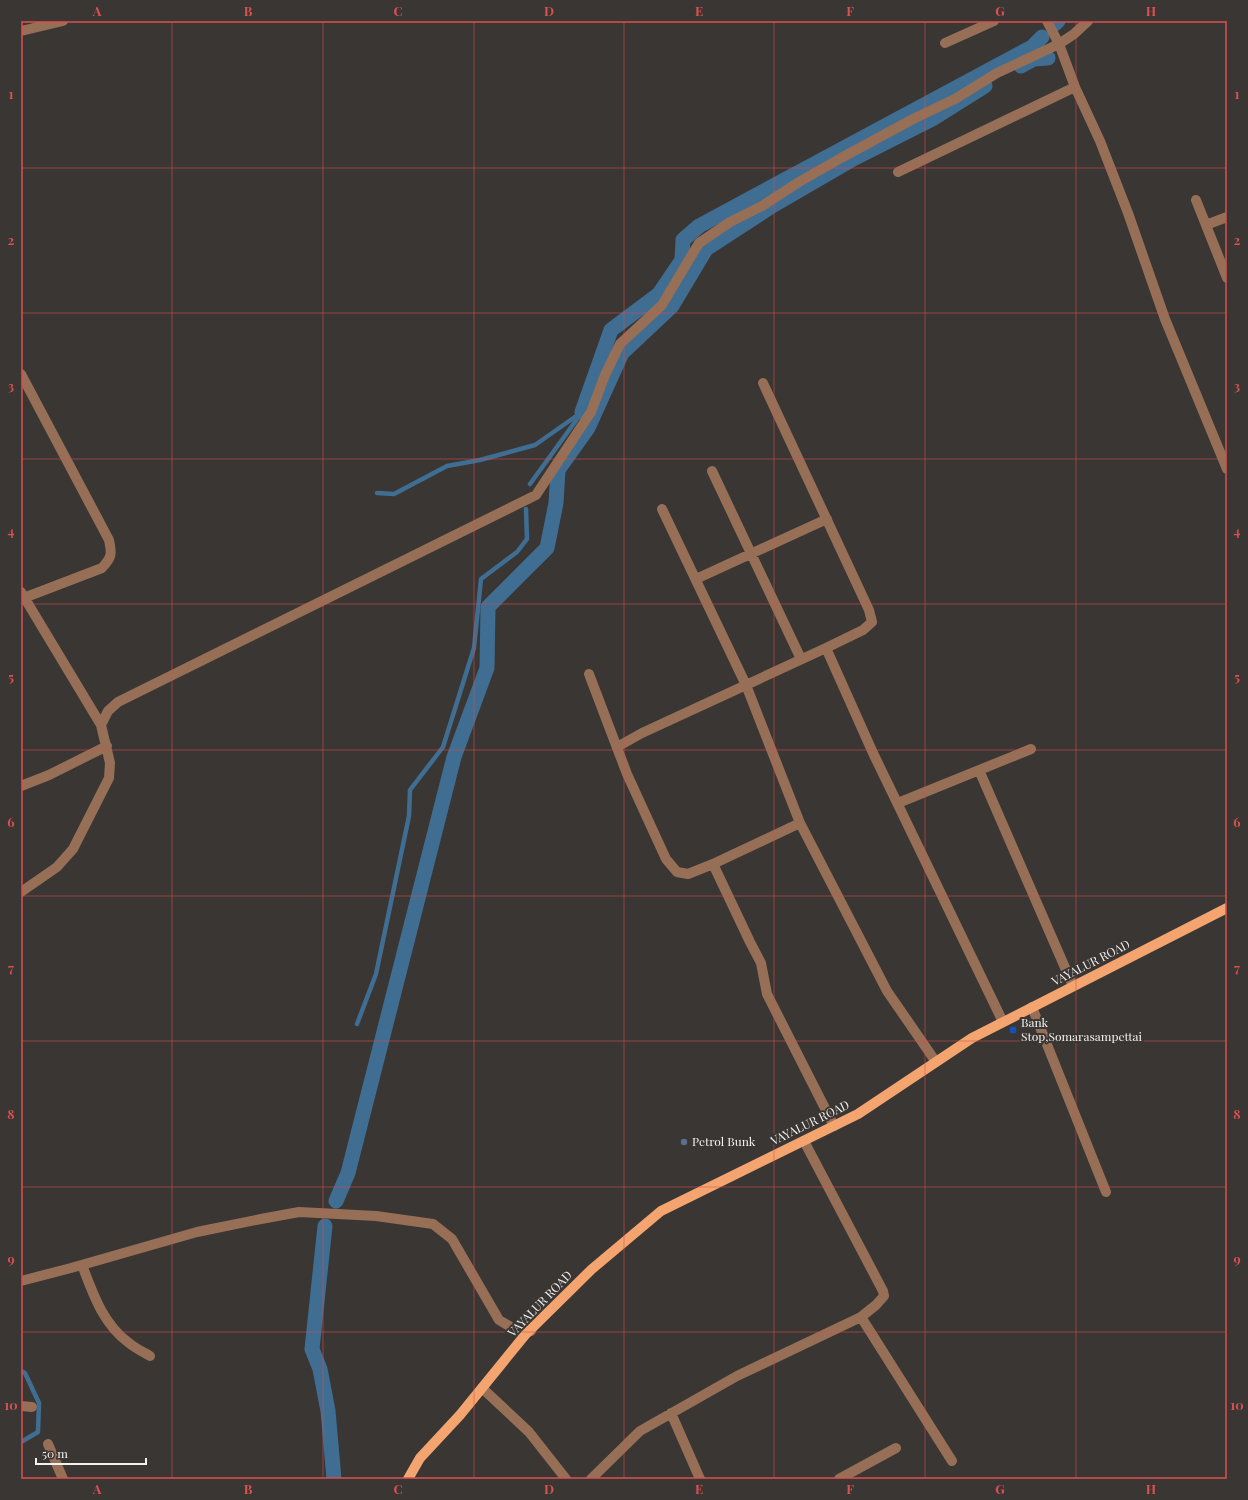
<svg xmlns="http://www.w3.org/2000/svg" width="1248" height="1500" font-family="'Playfair Display',serif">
<rect width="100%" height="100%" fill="#3a3634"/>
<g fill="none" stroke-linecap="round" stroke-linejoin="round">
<path stroke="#3f6e92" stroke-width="4.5" d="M530,484L580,415
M377,493L394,494L447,466L480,460L535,445L582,412
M357,1024L376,974L409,816L410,790L443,747L474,648L481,579L517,552L527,539L526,509
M21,1371L25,1373L39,1403L38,1432L21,1442"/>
<path stroke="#3f6e92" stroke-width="15" d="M1055,24L1058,21
M1021,66L1034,59L1048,58
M582,412L611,330L659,294L682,260L683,240L699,226L1032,47L1042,37
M336,1201L348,1173L454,757L487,668L488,607L547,548L556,503L558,470L588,428L622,353L672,306L706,249L772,206L853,159L934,118L985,86
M325,1226L312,1349L320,1369L328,1411L334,1479"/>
<path stroke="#966f56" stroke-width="10" d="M1047,21L1059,44L1075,87L1100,141L1128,213L1165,319L1227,469
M21,31L63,21
M945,43L994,21
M898,172L1075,87
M1196,200L1227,278
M1206,225L1227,217
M21,374L109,540C112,554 112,557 102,568L21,599
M763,383L869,610L872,622L863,630L826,648
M712,471L801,659
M662,509L746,685L800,823L887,991L936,1062
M696,579L827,519
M21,592L101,725
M589,674L627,774L666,859L677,872L688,874L713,864L800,823
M617,747L642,733L826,648L873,753L1003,1022
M979,770L1073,986
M21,786L49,775L107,746
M898,803L1031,749
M713,864L750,942L761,963L767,994L834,1126
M21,892L57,867L73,849L109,778L110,763L101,725L108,711L118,702L536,495L591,412L605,375L620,344L662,305L699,243L730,222L762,206L799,182L841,158L915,118L955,99L997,73L1059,44L1074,34L1088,21
M1032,1007L1106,1192
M82,1265C93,1294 103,1324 129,1343C135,1348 143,1352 150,1356
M21,1281L71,1268L197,1232L261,1219L299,1212L376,1216L433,1224L452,1239L499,1320L516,1330L531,1331
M861,1317L952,1461
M482,1388L529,1432L566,1479
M21,1406L32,1407
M671,1413L700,1479
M48,1444L63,1479
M591,1479L640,1431L737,1376L861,1317L876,1305L884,1296L883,1291L804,1141
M839,1479L896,1448"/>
<path stroke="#f3a46f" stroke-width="10" d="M408,1479L420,1458L460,1415L525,1335L592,1269L661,1211L858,1114L972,1038L1227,908"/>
</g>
<path fill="none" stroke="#dc5050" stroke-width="1" stroke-opacity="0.55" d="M172,21V1479M323,21V1479M474,21V1479M624,21V1479M774,21V1479M925,21V1479M1076,21V1479M21,168H1227M21,313H1227M21,459H1227M21,604H1227M21,750H1227M21,896H1227M21,1041H1227M21,1187H1227M21,1332H1227"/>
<rect fill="#1a4fb4" stroke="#3a3634" stroke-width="1.5" x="1009" y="1026" width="8" height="8" rx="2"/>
<circle fill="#5c6f8a" stroke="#3a3634" stroke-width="1.5" cx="684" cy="1142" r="4"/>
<g text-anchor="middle" stroke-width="4" stroke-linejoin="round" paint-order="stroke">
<g font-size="12" fill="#f3f0ef" stroke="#3a3634">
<text transform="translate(1091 963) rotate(-27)" y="4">VAYALUR ROAD</text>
<text transform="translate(810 1123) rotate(-26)" y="4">VAYALUR ROAD</text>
<text transform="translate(540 1304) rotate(-46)" y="4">VAYALUR ROAD</text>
</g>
<g font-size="12" fill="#f3f0ef" stroke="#3a3634" text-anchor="start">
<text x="1021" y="1027">Bank<tspan x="1021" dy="14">Stop,Somarasampettai</tspan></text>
<text x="692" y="1146">Petrol Bunk</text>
</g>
</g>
<rect width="1248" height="1500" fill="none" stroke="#3a3634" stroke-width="44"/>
<path d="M36 1458v6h110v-6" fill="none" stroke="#f3f0ef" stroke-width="2"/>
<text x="42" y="1458" font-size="12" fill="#f3f0ef" stroke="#3a3634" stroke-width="3" paint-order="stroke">50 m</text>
<rect x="22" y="22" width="1204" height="1456" fill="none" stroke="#dc5050" stroke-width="1.5"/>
<g font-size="13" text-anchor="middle" font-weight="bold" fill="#dc5050">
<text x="97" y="16">A</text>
<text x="248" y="16">B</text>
<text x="398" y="16">C</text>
<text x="549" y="16">D</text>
<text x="699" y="16">E</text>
<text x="850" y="16">F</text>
<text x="1000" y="16">G</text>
<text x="1151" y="16">H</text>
<text x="11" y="99">1</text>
<text x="1237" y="99">1</text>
<text x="11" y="245">2</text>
<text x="1237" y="245">2</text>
<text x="11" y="391">3</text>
<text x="1237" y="391">3</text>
<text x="11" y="536">4</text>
<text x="1237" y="536">4</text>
<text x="11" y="682">5</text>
<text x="1237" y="682">5</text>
<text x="11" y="827">6</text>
<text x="1237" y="827">6</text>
<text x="11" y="973">7</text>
<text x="1237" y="973">7</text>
<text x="11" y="1119">8</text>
<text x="1237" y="1119">8</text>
<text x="11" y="1264">9</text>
<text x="1237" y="1264">9</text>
<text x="11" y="1410">10</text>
<text x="1237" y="1410">10</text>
<text x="97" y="1494">A</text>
<text x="248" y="1494">B</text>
<text x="398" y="1494">C</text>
<text x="549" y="1494">D</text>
<text x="699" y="1494">E</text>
<text x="850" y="1494">F</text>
<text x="1000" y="1494">G</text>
<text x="1151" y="1494">H</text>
</g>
</svg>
